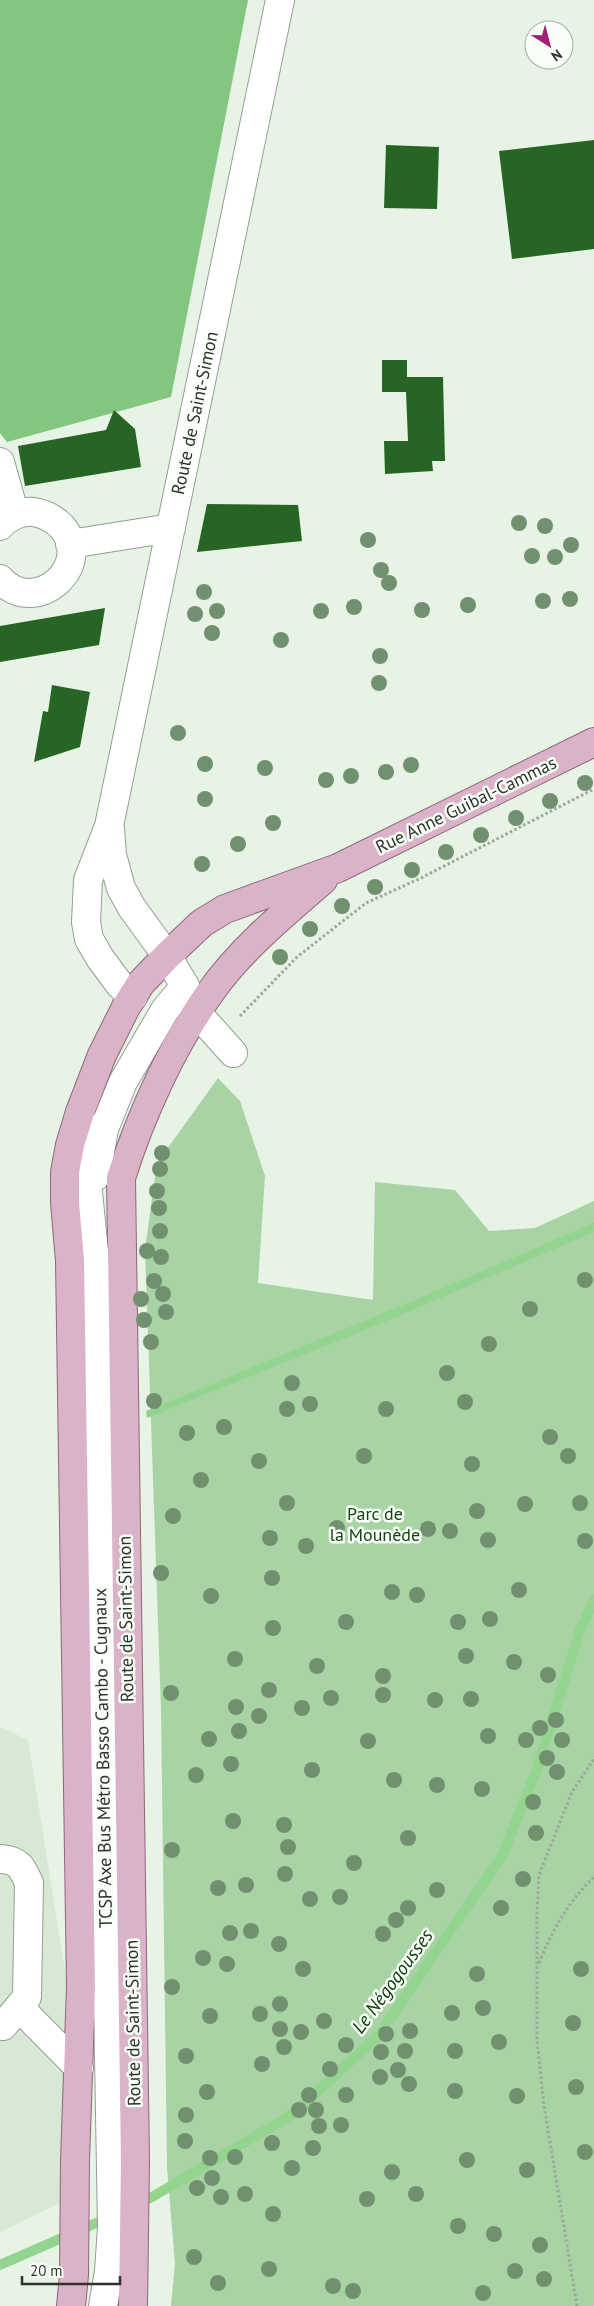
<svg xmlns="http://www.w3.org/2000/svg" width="594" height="2306" font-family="'PT Sans',sans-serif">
<rect width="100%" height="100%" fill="#e6f3e5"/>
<path fill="#d7e9d5" d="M0,1727L28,1740L66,1977L64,2201L0,2232Z"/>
<path fill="#a8d3a4" d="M218,1078L240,1101L265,1176L258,1283L373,1300L375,1182L455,1190L489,1231L535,1228L594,1201V2306H171L175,2264L167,2167L161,1709L145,1249L157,1163Z"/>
<path fill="#84c57f" d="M0,0H248L171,397L7,442L0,433Z"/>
<path fill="#93d48e" d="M594,1223V1232L382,1323L147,1418L146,1411L408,1303Z"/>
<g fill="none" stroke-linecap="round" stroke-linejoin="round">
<path stroke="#93d48e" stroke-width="10" d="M137,2204L152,2197L293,2114L378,2036L502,1856L536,1772L579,1633L594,1600
M0,2265L110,2217"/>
</g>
<path fill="#276524" d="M594,140V249L512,259L499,151Z
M386,145L439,147L437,209L384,208Z
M382,360H407V377H443L445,461H432L433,471L385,474L384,441H408L406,392H382Z
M114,410L135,429L141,467L25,486L18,446L106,430Z
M207,504L298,505L302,541L197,552Z
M105,608L99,645L0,662V626Z
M52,685L90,692L80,747L34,762L43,711L48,712Z"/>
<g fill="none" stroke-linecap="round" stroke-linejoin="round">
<g stroke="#939f92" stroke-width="30">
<path id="minor" d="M0,462L15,515
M0,526C8,516 22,511 34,512C45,514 53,518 61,526C96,564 36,619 0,579
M70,544L171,528
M110,828L112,855L121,888L132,908L167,956L185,986L197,1013L233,1053
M133,997L120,985L100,958L89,939L86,922L88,880L109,826L280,0
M80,1112L95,1262L112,2227L109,2271L103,2306
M96,1176L104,1129L123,1082L165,1010L185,986
M0,1859C19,1860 22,1867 29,1883L27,1997L3,2026L0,2025
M19,2007L79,2068"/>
</g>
<g stroke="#8f667a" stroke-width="30">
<path id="major" d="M71,2306L74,2275L75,2161L81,1986L70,1261L65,1203V1172L70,1145L80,1112L102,1055L126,1007L141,983L167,956L202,923L225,909L338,868L594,742
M133,2306L135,2162L121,1178C141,1114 173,1044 212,990C242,948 284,914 323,880"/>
</g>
<path stroke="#9da79c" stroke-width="3" stroke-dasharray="2.5 2.5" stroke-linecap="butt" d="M240,1016L297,957L366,903L421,878L594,789
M539,1963C553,1929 567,1903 594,1877
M577,2306L544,2106L537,2040V1912L539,1875L572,1792L594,1759"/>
<use href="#minor" stroke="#fff" stroke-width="28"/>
<use href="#major" stroke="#dbb3c8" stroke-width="28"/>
</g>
<g fill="#719070">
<circle cx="519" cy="523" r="8"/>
<circle cx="545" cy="526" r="8"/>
<circle cx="368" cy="540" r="8"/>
<circle cx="571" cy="545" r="8"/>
<circle cx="532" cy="556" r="8"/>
<circle cx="555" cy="557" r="8"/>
<circle cx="381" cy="570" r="8"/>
<circle cx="389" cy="583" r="8"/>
<circle cx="204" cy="592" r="8"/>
<circle cx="570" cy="599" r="8"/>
<circle cx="543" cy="601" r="8"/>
<circle cx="468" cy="605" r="8"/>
<circle cx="354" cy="607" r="8"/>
<circle cx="422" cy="610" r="8"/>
<circle cx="217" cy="611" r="8"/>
<circle cx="321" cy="611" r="8"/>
<circle cx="195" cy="614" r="8"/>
<circle cx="212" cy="633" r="8"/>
<circle cx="281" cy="640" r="8"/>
<circle cx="380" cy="656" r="8"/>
<circle cx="379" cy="683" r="8"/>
<circle cx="178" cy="733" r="8"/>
<circle cx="205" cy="764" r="8"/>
<circle cx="411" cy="765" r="8"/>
<circle cx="265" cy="768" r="8"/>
<circle cx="386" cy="772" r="8"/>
<circle cx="351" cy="776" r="8"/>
<circle cx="326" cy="780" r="8"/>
<circle cx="585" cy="783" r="8"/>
<circle cx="205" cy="799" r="8"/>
<circle cx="550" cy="801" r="8"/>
<circle cx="516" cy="818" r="8"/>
<circle cx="273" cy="823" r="8"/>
<circle cx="481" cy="835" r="8"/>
<circle cx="238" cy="844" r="8"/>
<circle cx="446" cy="852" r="8"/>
<circle cx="202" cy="864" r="8"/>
<circle cx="412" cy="870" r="8"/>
<circle cx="375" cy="887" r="8"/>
<circle cx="342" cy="906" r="8"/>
<circle cx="310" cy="929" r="8"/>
<circle cx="280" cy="957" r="8"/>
<circle cx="162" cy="1153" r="8"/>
<circle cx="160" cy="1169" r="8"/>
<circle cx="157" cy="1191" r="8"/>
<circle cx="159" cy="1208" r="8"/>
<circle cx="160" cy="1231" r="8"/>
<circle cx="147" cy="1251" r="8"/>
<circle cx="161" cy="1257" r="8"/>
<circle cx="585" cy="1280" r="8"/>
<circle cx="154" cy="1281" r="8"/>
<circle cx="163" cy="1294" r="8"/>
<circle cx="141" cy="1299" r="8"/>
<circle cx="530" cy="1309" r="8"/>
<circle cx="166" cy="1312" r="8"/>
<circle cx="144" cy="1320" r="8"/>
<circle cx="151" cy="1342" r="8"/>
<circle cx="489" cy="1344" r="8"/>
<circle cx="447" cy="1373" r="8"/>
<circle cx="292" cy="1383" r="8"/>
<circle cx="154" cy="1401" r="8"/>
<circle cx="465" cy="1402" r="8"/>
<circle cx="310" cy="1404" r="8"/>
<circle cx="287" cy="1409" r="8"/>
<circle cx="386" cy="1409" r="8"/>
<circle cx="224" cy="1427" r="8"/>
<circle cx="187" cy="1433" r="8"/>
<circle cx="550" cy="1437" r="8"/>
<circle cx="364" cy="1456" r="8"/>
<circle cx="568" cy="1456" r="8"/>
<circle cx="259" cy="1461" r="8"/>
<circle cx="472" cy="1464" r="8"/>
<circle cx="201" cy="1480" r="8"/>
<circle cx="287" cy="1503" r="8"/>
<circle cx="580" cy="1503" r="8"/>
<circle cx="525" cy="1504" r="8"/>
<circle cx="477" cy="1511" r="8"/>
<circle cx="173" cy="1516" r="8"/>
<circle cx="337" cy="1528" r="8"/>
<circle cx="428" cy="1529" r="8"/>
<circle cx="450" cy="1531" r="8"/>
<circle cx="270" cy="1538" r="8"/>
<circle cx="488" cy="1540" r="8"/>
<circle cx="585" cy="1541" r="8"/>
<circle cx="306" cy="1546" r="8"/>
<circle cx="161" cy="1573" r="8"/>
<circle cx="272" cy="1578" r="8"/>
<circle cx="519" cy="1590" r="8"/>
<circle cx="392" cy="1592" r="8"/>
<circle cx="417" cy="1595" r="8"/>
<circle cx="211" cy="1596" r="8"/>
<circle cx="490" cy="1619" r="8"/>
<circle cx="346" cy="1622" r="8"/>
<circle cx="458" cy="1622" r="8"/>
<circle cx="273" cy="1628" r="8"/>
<circle cx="466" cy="1656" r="8"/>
<circle cx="235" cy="1659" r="8"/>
<circle cx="514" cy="1662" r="8"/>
<circle cx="317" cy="1666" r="8"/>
<circle cx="548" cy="1675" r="8"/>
<circle cx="383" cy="1676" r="8"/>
<circle cx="269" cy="1690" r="8"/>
<circle cx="171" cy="1693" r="8"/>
<circle cx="383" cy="1695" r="8"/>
<circle cx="331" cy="1698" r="8"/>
<circle cx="471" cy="1699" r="8"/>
<circle cx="435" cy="1700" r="8"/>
<circle cx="236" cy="1707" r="8"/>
<circle cx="302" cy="1708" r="8"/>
<circle cx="259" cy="1716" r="8"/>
<circle cx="556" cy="1720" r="8"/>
<circle cx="540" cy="1728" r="8"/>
<circle cx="239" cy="1731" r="8"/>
<circle cx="488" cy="1736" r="8"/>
<circle cx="209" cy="1739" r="8"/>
<circle cx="526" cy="1740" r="8"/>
<circle cx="562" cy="1740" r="8"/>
<circle cx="368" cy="1741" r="8"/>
<circle cx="547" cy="1758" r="8"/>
<circle cx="231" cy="1764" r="8"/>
<circle cx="312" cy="1770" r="8"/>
<circle cx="557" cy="1772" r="8"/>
<circle cx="196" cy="1775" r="8"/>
<circle cx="394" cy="1780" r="8"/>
<circle cx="437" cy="1785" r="8"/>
<circle cx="482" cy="1789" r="8"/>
<circle cx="533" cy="1802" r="8"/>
<circle cx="233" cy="1821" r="8"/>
<circle cx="284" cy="1825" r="8"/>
<circle cx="536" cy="1833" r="8"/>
<circle cx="408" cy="1838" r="8"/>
<circle cx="288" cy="1847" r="8"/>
<circle cx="172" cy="1850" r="8"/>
<circle cx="354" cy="1863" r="8"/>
<circle cx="285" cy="1874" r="8"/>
<circle cx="523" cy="1879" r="8"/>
<circle cx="246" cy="1885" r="8"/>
<circle cx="218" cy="1888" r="8"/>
<circle cx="437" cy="1890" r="8"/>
<circle cx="340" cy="1897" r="8"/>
<circle cx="310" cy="1899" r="8"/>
<circle cx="408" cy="1908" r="8"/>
<circle cx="501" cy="1908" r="8"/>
<circle cx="396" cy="1920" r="8"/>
<circle cx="251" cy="1931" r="8"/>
<circle cx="230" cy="1933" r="8"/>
<circle cx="383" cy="1934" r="8"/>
<circle cx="279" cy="1944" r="8"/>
<circle cx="203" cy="1958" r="8"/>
<circle cx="227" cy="1964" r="8"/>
<circle cx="303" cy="1969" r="8"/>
<circle cx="581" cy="1969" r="8"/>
<circle cx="477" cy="1974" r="8"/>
<circle cx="172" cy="1987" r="8"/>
<circle cx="280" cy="2004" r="8"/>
<circle cx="483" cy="2008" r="8"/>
<circle cx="452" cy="2013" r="8"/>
<circle cx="260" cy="2014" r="8"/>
<circle cx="210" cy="2016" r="8"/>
<circle cx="324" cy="2021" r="8"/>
<circle cx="573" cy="2023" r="8"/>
<circle cx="280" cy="2029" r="8"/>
<circle cx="410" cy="2031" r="8"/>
<circle cx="301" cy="2032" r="8"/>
<circle cx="386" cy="2034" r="8"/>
<circle cx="499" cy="2042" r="8"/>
<circle cx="346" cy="2045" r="8"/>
<circle cx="284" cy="2047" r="8"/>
<circle cx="405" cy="2051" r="8"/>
<circle cx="455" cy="2051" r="8"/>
<circle cx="381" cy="2052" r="8"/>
<circle cx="186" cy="2056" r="8"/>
<circle cx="262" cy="2064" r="8"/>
<circle cx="330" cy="2069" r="8"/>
<circle cx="398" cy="2070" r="8"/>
<circle cx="380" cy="2077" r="8"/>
<circle cx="409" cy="2084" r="8"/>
<circle cx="576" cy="2087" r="8"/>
<circle cx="455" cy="2091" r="8"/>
<circle cx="207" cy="2092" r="8"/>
<circle cx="309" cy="2095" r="8"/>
<circle cx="346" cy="2095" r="8"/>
<circle cx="517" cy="2096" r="8"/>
<circle cx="299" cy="2110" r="8"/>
<circle cx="316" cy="2110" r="8"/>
<circle cx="186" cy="2115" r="8"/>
<circle cx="341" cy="2125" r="8"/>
<circle cx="319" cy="2126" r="8"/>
<circle cx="185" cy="2141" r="8"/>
<circle cx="272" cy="2143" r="8"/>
<circle cx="313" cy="2148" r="8"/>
<circle cx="585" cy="2152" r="8"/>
<circle cx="235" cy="2157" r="8"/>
<circle cx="210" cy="2158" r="8"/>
<circle cx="467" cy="2160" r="8"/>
<circle cx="292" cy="2168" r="8"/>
<circle cx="527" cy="2170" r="8"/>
<circle cx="392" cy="2172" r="8"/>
<circle cx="212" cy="2178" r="8"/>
<circle cx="197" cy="2188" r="8"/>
<circle cx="245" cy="2194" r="8"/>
<circle cx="416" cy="2194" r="8"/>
<circle cx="221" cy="2197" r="8"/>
<circle cx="367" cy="2199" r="8"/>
<circle cx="273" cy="2214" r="8"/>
<circle cx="458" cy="2226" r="8"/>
<circle cx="494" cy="2234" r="8"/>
<circle cx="540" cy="2245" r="8"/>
<circle cx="194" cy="2257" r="8"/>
<circle cx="269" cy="2269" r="8"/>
<circle cx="515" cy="2271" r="8"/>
<circle cx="544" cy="2279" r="8"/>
<circle cx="218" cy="2283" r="8"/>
<circle cx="333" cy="2286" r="8"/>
<circle cx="353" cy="2291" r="8"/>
<circle cx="483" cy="2293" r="8"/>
</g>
<g text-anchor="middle" stroke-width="5" stroke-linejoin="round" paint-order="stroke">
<g font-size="18" fill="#2f332e" stroke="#f7fff6">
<text transform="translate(195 413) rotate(-78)" y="6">Route de Saint-Simon</text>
<text transform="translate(466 805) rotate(-26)" y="6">Rue Anne Guibal-Cammas</text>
<text transform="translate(126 1619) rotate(-91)" y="6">Route de Saint-Simon</text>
<text transform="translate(103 1758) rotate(-91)" y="6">TCSP Axe Bus Métro Basso Cambo - Cugnaux</text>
<text transform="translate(133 2023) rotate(-91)" y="6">Route de Saint-Simon</text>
</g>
<g font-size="18" fill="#123f10" stroke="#f7fff6">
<text x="375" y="1520">Parc de<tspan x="375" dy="21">la Mounède</tspan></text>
</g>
<g font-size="19" font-style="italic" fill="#0b3809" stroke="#f7fff6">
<text transform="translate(392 1981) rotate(-54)" y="7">Le Négogousses</text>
</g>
</g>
<g transform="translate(549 45) rotate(144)"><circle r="24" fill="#f7fff6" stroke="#a7ada6"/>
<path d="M0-4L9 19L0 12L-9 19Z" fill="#a22171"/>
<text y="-8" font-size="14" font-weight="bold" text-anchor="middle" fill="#2f332e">N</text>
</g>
<path d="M22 2276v8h98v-8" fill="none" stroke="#2f332e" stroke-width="2.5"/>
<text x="30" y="2276" font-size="15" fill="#2f332e" stroke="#f7fff6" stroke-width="4" paint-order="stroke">20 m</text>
</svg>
